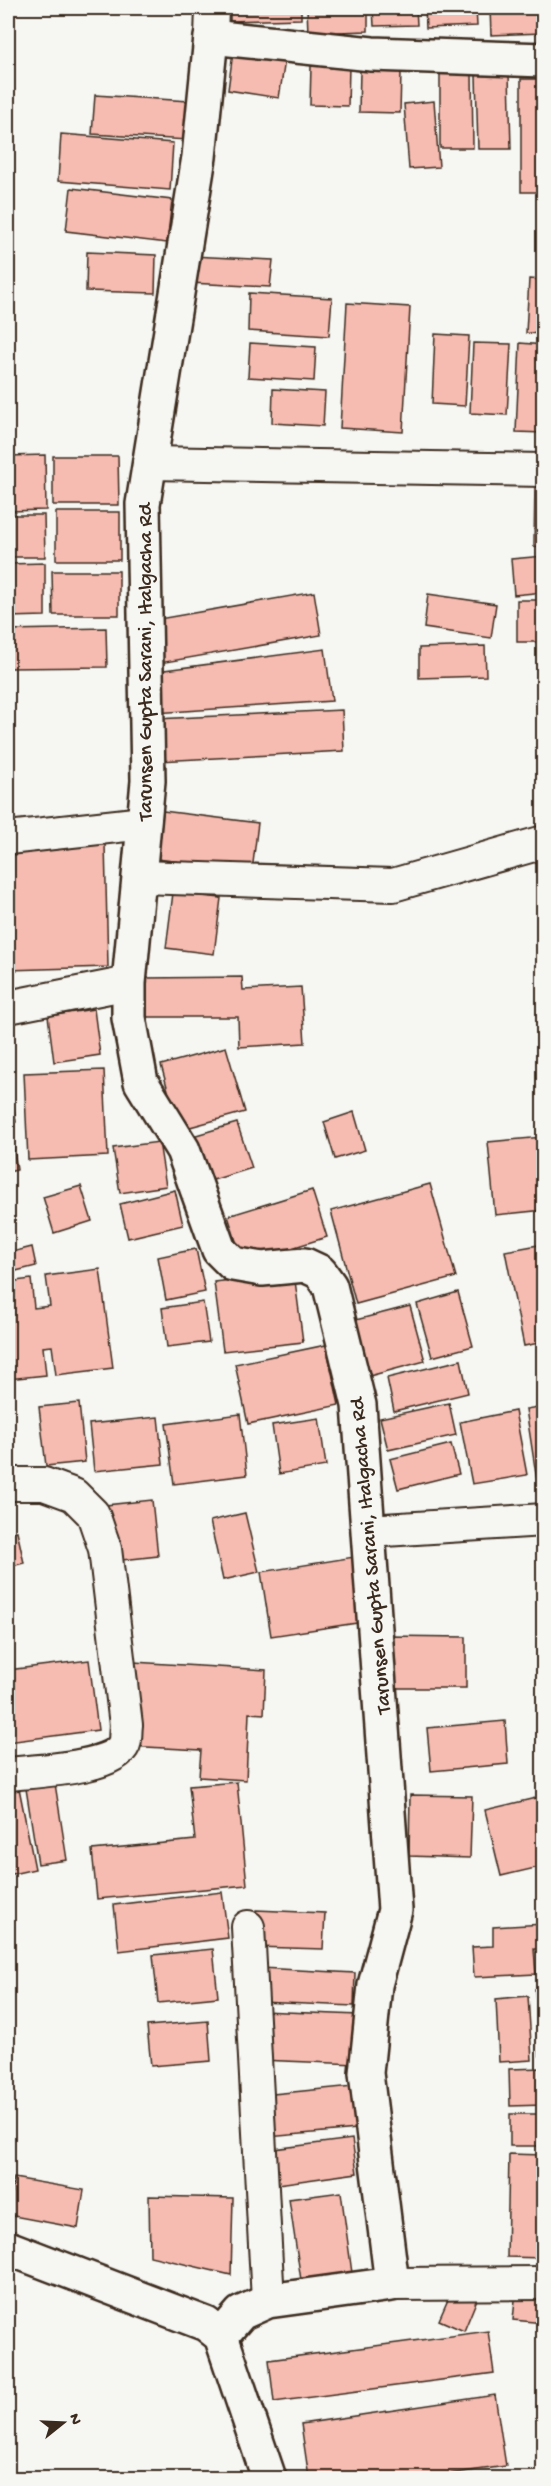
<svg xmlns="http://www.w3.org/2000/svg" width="551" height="2486" viewBox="0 0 551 2486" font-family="'Gochi Hand',sans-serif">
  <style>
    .building { fill: #f6bbb1; stroke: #3b2a1e; stroke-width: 1.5 }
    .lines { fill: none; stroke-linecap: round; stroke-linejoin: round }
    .street-casing { stroke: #3b2a1e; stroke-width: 36 }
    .secondary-casing { stroke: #3b2a1e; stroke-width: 38 }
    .street { stroke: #f6f6f2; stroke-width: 32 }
    .secondary { stroke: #f6f6f2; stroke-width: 33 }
    .labels { text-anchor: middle; stroke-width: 5; stroke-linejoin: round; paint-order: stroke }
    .street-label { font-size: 21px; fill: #3b2a1e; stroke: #f6f6f2 }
  </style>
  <rect width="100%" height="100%" fill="#f6f6f2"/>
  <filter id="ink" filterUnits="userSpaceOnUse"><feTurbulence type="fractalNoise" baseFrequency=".0167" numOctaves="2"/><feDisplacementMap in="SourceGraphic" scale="12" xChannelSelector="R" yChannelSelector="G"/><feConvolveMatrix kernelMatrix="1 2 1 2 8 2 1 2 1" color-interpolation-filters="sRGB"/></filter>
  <g filter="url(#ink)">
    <path class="building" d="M230,8H301V19L230,21Z
      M307,8H368V31L308,33Z
      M373,8H416L417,25L374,26Z
      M425,8H476L477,26L426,28Z
      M490,8H542L543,33L491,35Z
      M233,52L285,60L279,98L228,90Z
      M311,66H349L348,106L310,105Z
      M360,71L401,72L400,113L359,112Z
      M440,74H472L473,148H440Z
      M509,74L511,149H478L476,75Z
      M521,79H544V192H521Z
      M95,95L189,101L187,140L92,134Z
      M434,101L439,167L409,169L404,104Z
      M61,134L173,143L170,190L58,181Z
      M71,188L172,200L167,243L66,231Z
      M87,252L156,255L155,293L86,291Z
      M191,256L273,260L270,287L190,283Z
      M529,279L544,280V334L526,333Z
      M249,293L332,298L329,336L248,331Z
      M347,303L410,307L403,432L340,428Z
      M435,334L469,336L465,406L432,404Z
      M250,343L316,347L314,381L248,377Z
      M473,343L511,344L507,415L470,413Z
      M520,343L544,345V433L516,432Z
      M273,389L325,392L323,426L272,423Z
      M45,455L46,510L8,511V456Z
      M53,456H118L119,505H53Z
      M535,481H544V548L534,547Z
      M56,512H120V560H56Z
      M8,515H44L45,557H8Z
      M544,556V592L514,595L511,559Z
      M45,563V616L8,617V564Z
      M52,571H119V615H53Z
      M314,592L321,635L160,663L153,620Z
      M428,594L496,604L491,638L424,628Z
      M517,600H544V642H517Z
      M106,628L107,667L8,668V630Z
      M485,646L486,676L419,678V648Z
      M325,649L332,701L155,713L157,671Z
      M342,710L344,751L159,761L156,719Z
      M163,811L258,823L252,871L157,859Z
      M105,844L108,967L8,970V846Z
      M173,893L221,898L214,954L166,948Z
      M242,977L243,990L301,987L305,1043L239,1047L238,1017H146L145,978Z
      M94,1009L100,1055L54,1062L48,1016Z
      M226,1047L245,1112L179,1130L161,1065Z
      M104,1070L108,1156L28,1160L24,1073Z
      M8,1085H10L16,1122L8,1124Z
      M354,1112L365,1150L335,1159L324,1122Z
      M237,1123L252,1168L200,1184L186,1138Z
      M8,1129H11L17,1170L8,1172Z
      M543,1137L544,1210L495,1215L488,1142Z
      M159,1142L166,1186L120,1193L113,1148Z
      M430,1184L456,1277L356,1304L331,1211Z
      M81,1186L92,1221L54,1233L43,1197Z
      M175,1190L183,1225L128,1238L120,1204Z
      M312,1190L327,1237L243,1263L228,1216Z
      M544,1244V1342L524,1346L505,1251Z
      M32,1247L36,1266L8,1273V1253Z
      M196,1249L205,1292L166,1300L158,1257Z
      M100,1269L113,1368L56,1375L52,1346L43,1347L46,1375L8,1379V1282L31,1279L34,1308L50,1306L46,1276Z
      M294,1273L303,1342L223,1351L214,1282Z
      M458,1292L473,1346L432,1357L417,1304Z
      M203,1302L209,1342L167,1347L162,1308Z
      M410,1306L425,1361L362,1378L348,1322Z
      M326,1345L339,1405L248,1424L235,1364Z
      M461,1360L468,1393L394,1411L387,1378Z
      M79,1403L85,1462L46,1466L39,1407Z
      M449,1403L456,1435L388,1450L380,1418Z
      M544,1406V1480L537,1481L526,1409Z
      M515,1411L527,1475L472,1484L460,1422Z
      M240,1414L247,1475L174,1484L166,1424Z
      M158,1417L163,1464L94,1471L89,1424Z
      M319,1418L326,1466L279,1474L272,1425Z
      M451,1444L459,1474L398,1489L390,1459Z
      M152,1500L158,1556L113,1561L106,1505Z
      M245,1513L259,1572L223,1580L210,1521Z
      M17,1531L24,1563L8,1567V1533Z
      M360,1556L370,1621L271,1636L261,1572Z
      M385,1636L466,1637V1688H385Z
      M89,1660L98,1730L8,1742V1670Z
      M133,1662L266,1670L264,1714L249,1713L246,1780L199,1777L201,1750L128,1746Z
      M544,1662V1692H541L537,1663Z
      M505,1721L508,1764L431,1771L427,1728Z
      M53,1771L67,1860L38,1864L24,1776Z
      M17,1778L35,1869L8,1875V1780Z
      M237,1782L247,1885L97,1899L92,1850L195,1840L189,1786Z
      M410,1795L472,1796L470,1858L409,1856Z
      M544,1796V1866L501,1876L485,1810Z
      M222,1892L228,1938L119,1951L114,1905Z
      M256,1910L325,1913L323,1949L255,1947Z
      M544,1924V1949H534L536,1974L474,1977L472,1947L493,1946V1927Z
      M213,1949L218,1997L158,2003L153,1955Z
      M260,1968L355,1973L354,2006L259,2002Z
      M544,1988V2056H540L535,1989Z
      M528,1996L532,2060L499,2062L496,1999Z
      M261,2011L359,2015L357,2064L260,2060Z
      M208,2021L211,2061L151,2066L147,2026Z
      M544,2068V2105L510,2106L509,2069Z
      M353,2086L357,2129L268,2137L263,2095Z
      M510,2114H544V2146H510Z
      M352,2139L357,2173L271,2185L266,2150Z
      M509,2154L544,2155V2258L507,2257Z
      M14,2178L84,2190L78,2228L8,2215Z
      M341,2192L352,2273L301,2280L289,2199Z
      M149,2196L233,2198L231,2275L150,2256Z
      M454,2286L478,2297L464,2331L439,2320Z
      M516,2290L544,2293V2323L513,2320Z
      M488,2331L494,2373L274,2402L269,2360Z
      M495,2395L506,2466L419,2478H309L301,2424Z"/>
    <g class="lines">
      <defs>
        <path id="street" d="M211,37L212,8
          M149,463L544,470
          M8,838L144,823
          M140,877L393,885L544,842
          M8,1007L129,983
          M8,1484H44L74,1495L93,1514L105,1549L126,1725C125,1731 126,1739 124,1744C114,1769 32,1771 8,1774
          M368,1531L544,1520
          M248,1927L268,2301
          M392,2284L544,2283"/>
        <path id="secondary" d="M8,2248L206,2324L221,2336
          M269,2478L221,2336L241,2313L268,2301L392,2284L366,2073L375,1985L395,1910L359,1405L330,1286L320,1272L305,1265L262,1269L233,1264L219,1250L183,1150L141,1082L129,1018V983L148,781L143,504L199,157L211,37L372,54L544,60"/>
      </defs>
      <use href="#street" class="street-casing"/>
      <use href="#secondary" class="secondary-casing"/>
      <use href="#street" class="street"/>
      <use href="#secondary" class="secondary"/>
    </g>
  </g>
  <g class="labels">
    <g class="street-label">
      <text transform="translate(144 662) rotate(-90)" y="7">Tarunsen Gupta Sarani, Italgacha Rd</text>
      <text transform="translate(369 1556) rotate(-95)" y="7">Tarunsen Gupta Sarani, Italgacha Rd</text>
    </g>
  </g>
  <rect width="551" height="2486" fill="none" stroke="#f6f6f2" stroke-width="30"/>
  <rect x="15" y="15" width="521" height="2456" fill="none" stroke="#3b2a1e" stroke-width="2" filter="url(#ink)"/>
  <g transform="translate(63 2423) rotate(72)" stroke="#f6f6f2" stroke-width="4.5" paint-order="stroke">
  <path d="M0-4.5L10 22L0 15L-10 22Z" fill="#3b2a1e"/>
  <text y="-9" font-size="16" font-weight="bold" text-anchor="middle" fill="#3b2a1e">N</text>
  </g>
</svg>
